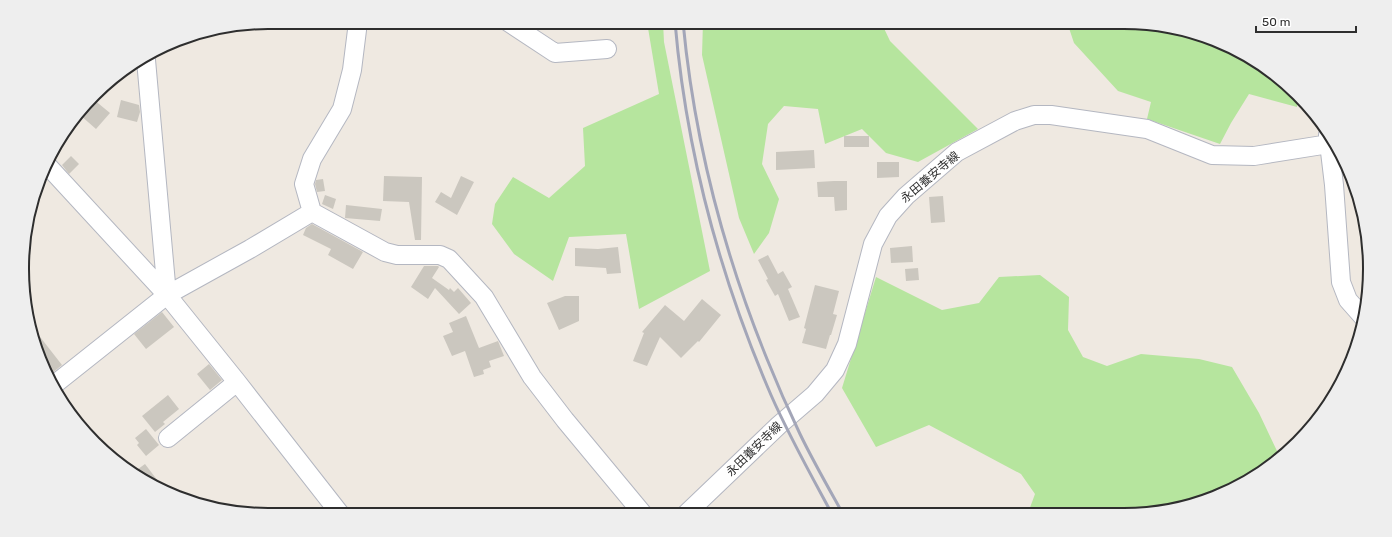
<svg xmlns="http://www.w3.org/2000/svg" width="1392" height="537" viewBox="0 0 1392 537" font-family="Rubik,'Noto Sans JP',sans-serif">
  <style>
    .green { fill: #b6e59e }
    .building { fill: #cbc7bf }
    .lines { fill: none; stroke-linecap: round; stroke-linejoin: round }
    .minor-casing { stroke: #b4b7c1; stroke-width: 20 }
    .minor { stroke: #fff; stroke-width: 18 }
    .rail { stroke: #a3a6b8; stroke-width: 3 }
    .labels { text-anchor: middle; stroke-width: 3; stroke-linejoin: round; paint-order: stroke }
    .street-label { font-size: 12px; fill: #2e2e2e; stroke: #fff }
    .rim { fill: none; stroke: #2e2e2e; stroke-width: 2 }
  </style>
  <rect width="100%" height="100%" fill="#efe9e1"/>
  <path class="green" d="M647,22H663L664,42L710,271L639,309L626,234L569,237L553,281L514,254L492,224L495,204L513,177L549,198L585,166L583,128L659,94Z
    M703,22H881L890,41L978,129L918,162L886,153L862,129L825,144L818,109L784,106L768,124L762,164L779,199L769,233L754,254L739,218L702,55Z
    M1067,22H1124L1188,30L1274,73L1297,100V107L1249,94L1231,123L1220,144L1147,119L1151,102L1118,91L1074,43Z
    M1040,275L1069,297L1068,330L1083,357L1107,366L1141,354L1199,359L1232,367L1259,413L1277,451L1287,453L1232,490L1156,513H1028L1035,494L1021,474L929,425L876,447L842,388L876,277L942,310L979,303L999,277Z"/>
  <path class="building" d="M93,99L110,113L96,129L80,115Z
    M121,100L139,105L140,112L137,122L117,117Z
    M844,136H869V147H844Z
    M814,150L815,168L776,170V152Z
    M71,156L79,164L69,174L62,165Z
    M877,162H899V177L877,178Z
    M384,176L422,177L421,240H415L409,202L383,201Z
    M461,176L474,182L457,215L435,202L441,192L451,198Z
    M323,179L325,191L317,192L315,184L316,180Z
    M834,181H847V210L835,211L834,197H818L817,182Z
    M325,195L336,199L333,209L322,204Z
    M943,196L945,222L931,223L929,197Z
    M346,205L382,209L380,221L345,218Z
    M312,224L363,252L353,269L328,255L331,249L303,235L306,228Z
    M912,246L913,262L891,263L890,248Z
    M618,247L621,273L607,274L606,268L575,266V248L598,249Z
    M768,255L778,274L783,271L792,287L788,289L800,317L789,321L778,294L775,296L766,280L768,279L758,260Z
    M424,266H438L439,267L432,278L449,290L450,288L454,292L458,288L471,303L459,314L435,288L428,299L411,287Z
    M918,268L919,280L906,281L905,269Z
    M815,285L839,291L833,314L837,315L831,335H830L826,349L802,343L806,329L804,328Z
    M565,296H579V321L559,330L547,303Z
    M702,299L721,315L699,342L698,341L681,358L660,337L647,366L633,361L644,333L642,332L665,305L684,321Z
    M162,312L174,327L146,349L134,334Z
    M466,316L479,348L498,341L504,356L489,361L491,367L483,370L484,374L474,377L465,351L452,356L443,336L453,332L449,323Z
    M37,333L62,365L51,374L34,334Z
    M209,364L222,380L210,390L197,374Z
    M168,395L179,409L163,422L165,424L155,432L142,416Z
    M146,429L159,445L146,456L137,445L139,443L135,438Z
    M145,464L161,485L134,472Z"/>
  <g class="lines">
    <defs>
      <path id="minor" d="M358,22L352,70L342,109L312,159L304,184L312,212L385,252L397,255H440L449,259L484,297L532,377L565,420L643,514
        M508,22L555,53L607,49
        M146,60L167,295
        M1328,135L1334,185L1341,282L1348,300L1363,317
        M48,166L167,295L237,382L341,515
        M55,384L167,295L250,249L312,212
        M168,438L237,382
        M686,514L779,425L815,394L835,370L847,344L873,244L888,216L906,196L957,152L1015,121L1034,115H1051L1147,129L1212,155L1254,156L1335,143"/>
    </defs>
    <use href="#minor" class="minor-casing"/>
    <use href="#minor" class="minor"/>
    <path class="rail" d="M675,22C686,150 720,277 771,395C789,436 811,475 832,514
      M683,22C694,138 723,251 767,359C777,384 788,409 800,434C813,461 828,487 843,514"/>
  </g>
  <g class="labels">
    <g class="street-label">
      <text transform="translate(930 177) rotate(-40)" y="4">永田養安寺線</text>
      <text transform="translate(754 449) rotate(-44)" y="4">永田養安寺線</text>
    </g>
  </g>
  <path d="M0 0H1392V537H0ZM268 29H1124A239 239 0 0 1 1363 268V269A239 239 0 0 1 1124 508H268A239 239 0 0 1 29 269V268A239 239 0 0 1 268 29Z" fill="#eee" fill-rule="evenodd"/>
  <path class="rim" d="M268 29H1124A239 239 0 0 1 1363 268V269A239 239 0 0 1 1124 508H268A239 239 0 0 1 29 269V268A239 239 0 0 1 268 29Z"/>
  <path d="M1256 26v6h100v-6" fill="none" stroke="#2e2e2e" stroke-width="2"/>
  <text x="1262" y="26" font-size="12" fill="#2e2e2e" stroke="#ffffff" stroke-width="3" paint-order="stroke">50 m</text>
</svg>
